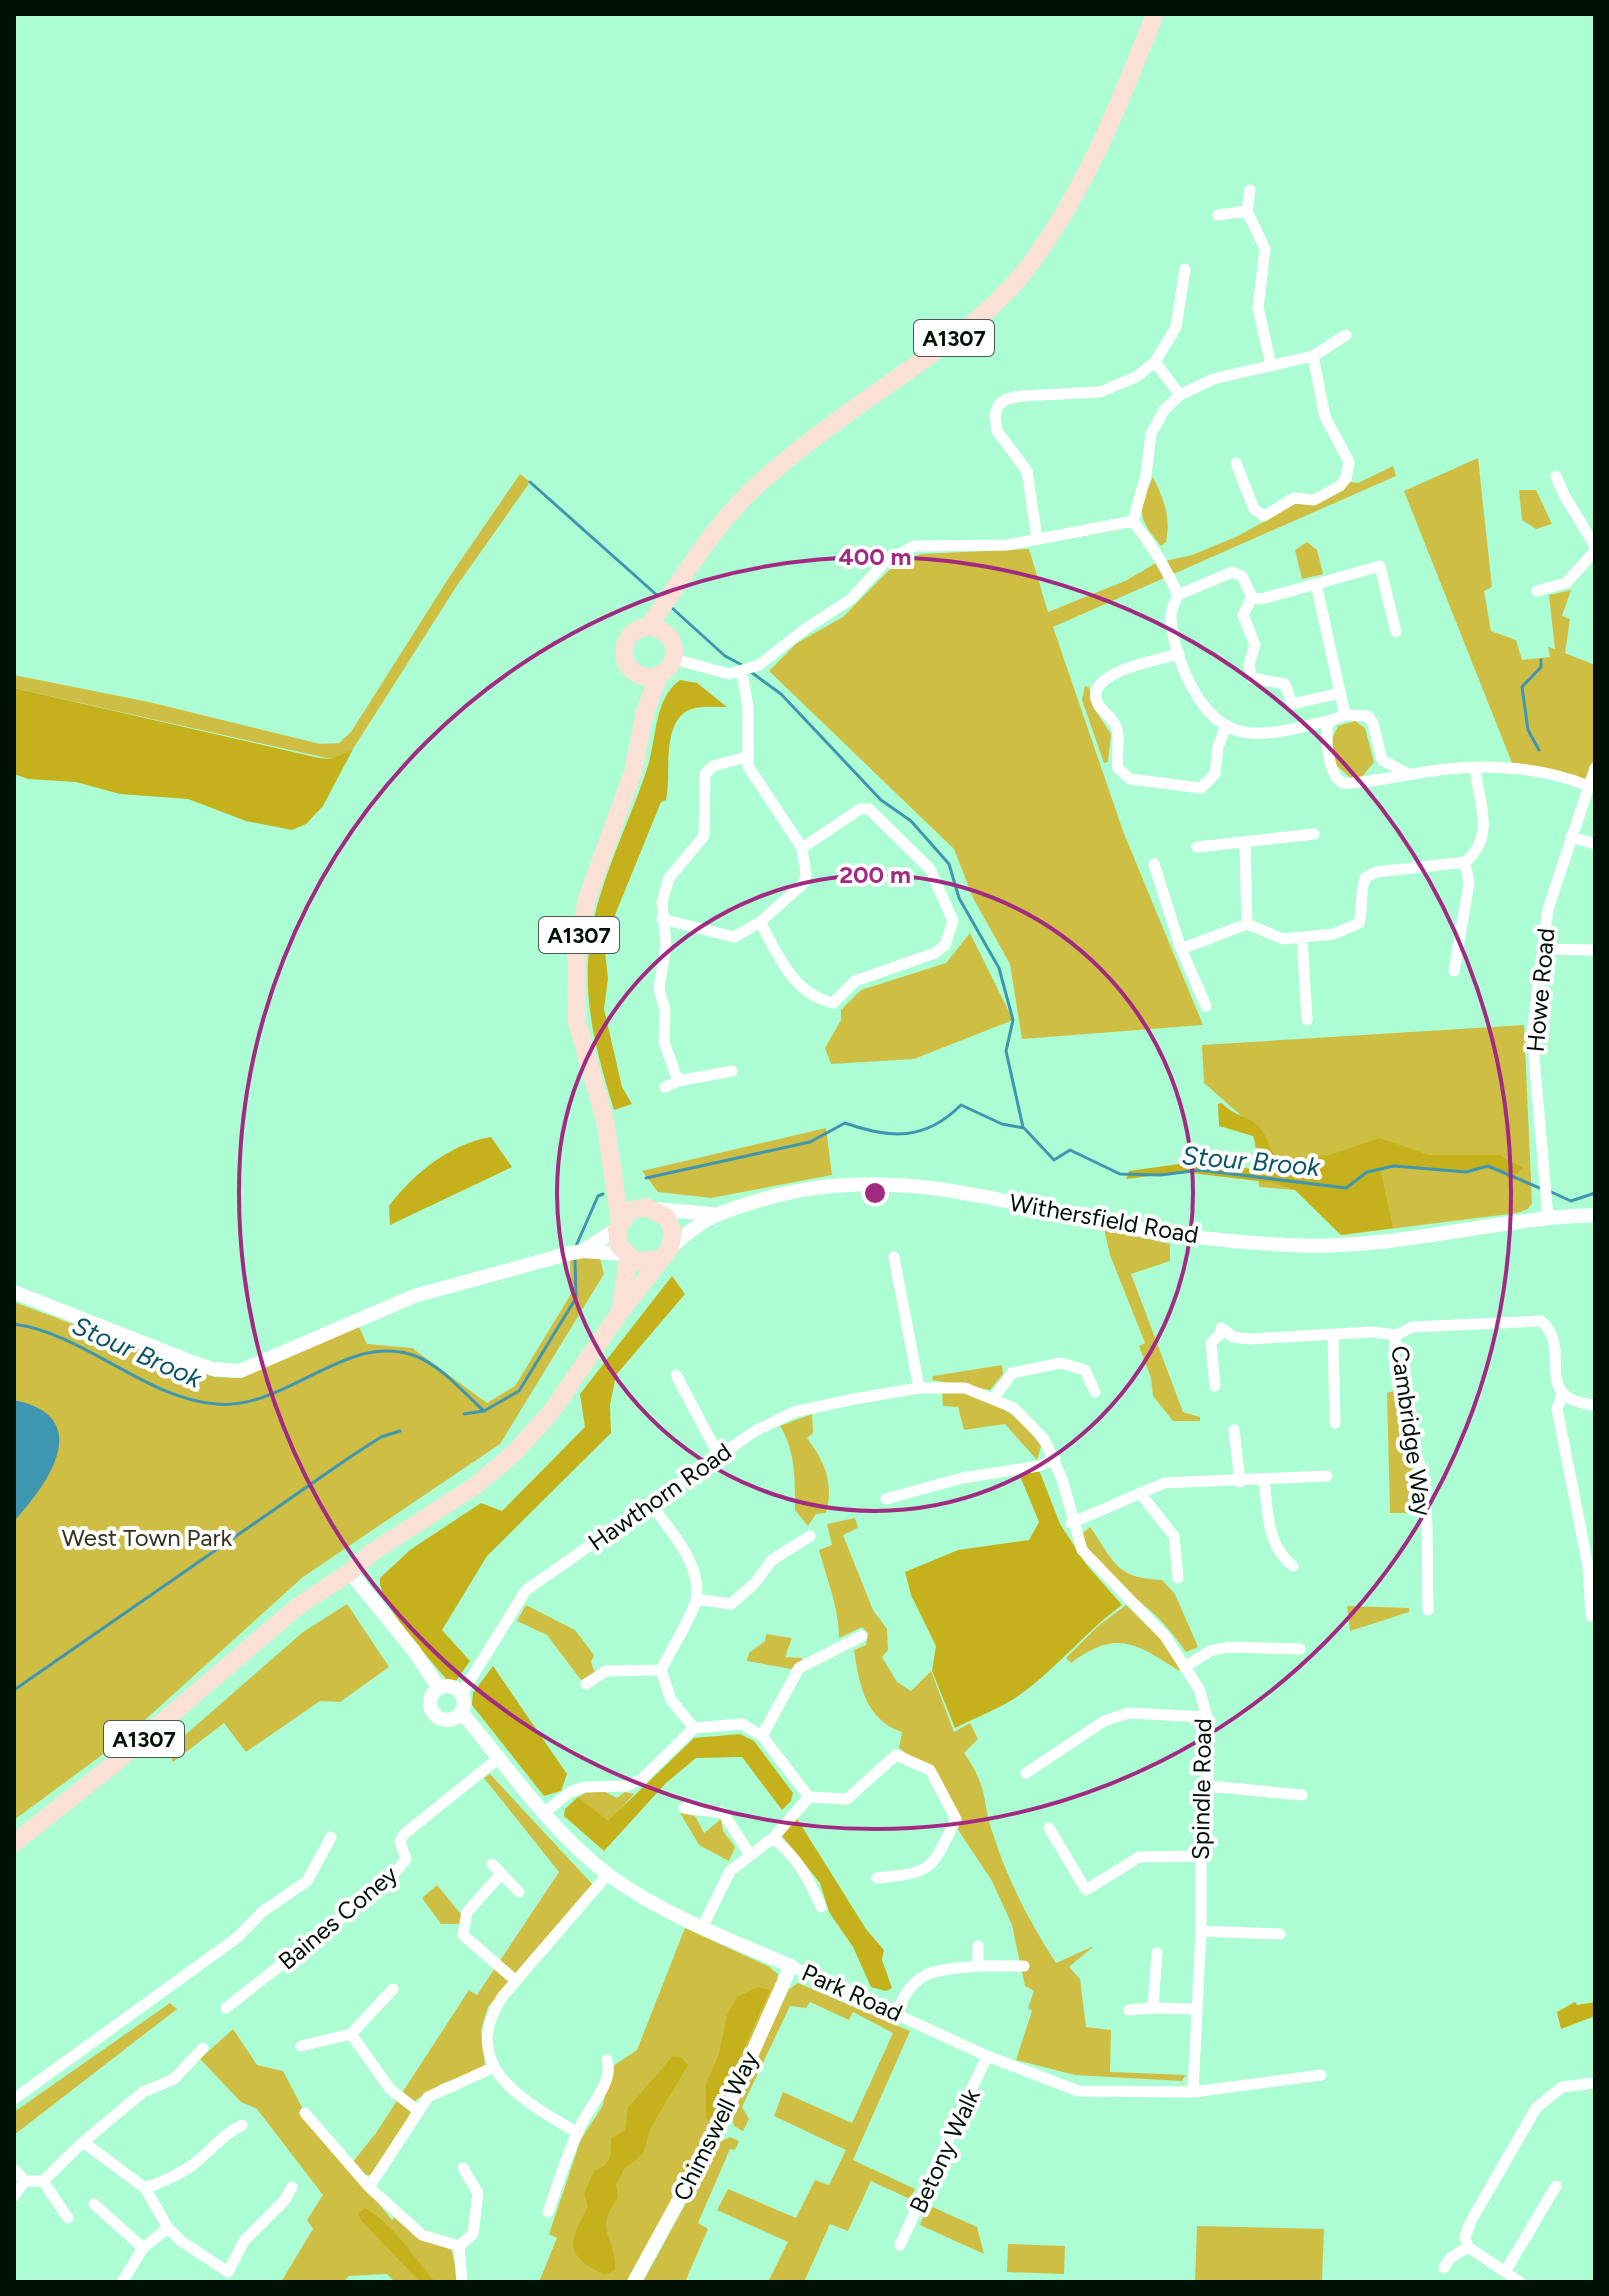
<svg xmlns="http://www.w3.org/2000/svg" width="1609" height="2296" viewBox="0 0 1609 2296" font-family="Figtree,sans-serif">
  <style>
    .green { fill: #cfbe44 }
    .forest { fill: #c4b11b }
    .water { fill: #3f96b0 }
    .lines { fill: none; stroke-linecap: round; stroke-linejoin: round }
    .stream { stroke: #3f96b0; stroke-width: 3 }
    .minor { stroke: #fff; stroke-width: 11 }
    .tertiary { stroke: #fff; stroke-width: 14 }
    .primary { stroke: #fbe0d6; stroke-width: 18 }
    .ring { fill: none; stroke: #a22a82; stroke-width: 4 }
    .labels { text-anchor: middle; stroke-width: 8; stroke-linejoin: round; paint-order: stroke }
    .shield { fill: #fff; stroke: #4c5851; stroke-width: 2 }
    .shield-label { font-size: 22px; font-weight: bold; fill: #001006 }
    .street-label { font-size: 24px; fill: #001006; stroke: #fff }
    .park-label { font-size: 24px; fill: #35311b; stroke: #fff }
    .water-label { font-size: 26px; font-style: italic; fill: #0a5467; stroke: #fff }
    .centre { fill: #a22a82; stroke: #fff; stroke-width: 4 }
    .ring-label { font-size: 24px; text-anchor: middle; font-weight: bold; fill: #a22a82; stroke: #fff; stroke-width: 8; stroke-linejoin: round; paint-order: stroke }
  </style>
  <rect width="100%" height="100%" fill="#acfdd3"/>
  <path class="green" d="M1478,458L1492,587L1484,591L1491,631L1516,640L1522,660L1550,657L1548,647L1555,649L1549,595L1571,590L1562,616L1570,619L1565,653L1595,665V768L1586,785L1514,768L1404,491Z
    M1393,466L1396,476L1053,627L1123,831L1203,1025L1022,1039L1010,964L973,898L954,849L769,671L797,643L843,617L895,564L921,554L1029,549L1048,612L1125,581L1156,563L1192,555L1238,536L1295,504L1331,496L1350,482L1358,483Z
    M520,474L530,482L456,587L353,749L331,759L14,688V675L149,702L320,744L339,743L351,732L450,576Z
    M1153,477C1164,499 1171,518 1166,542L1161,546C1136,516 1138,510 1153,477Z
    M1519,490H1536L1552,524L1536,529L1522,520Z
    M1307,542L1317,550L1323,574L1302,579L1295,550Z
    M1085,686L1089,687L1093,707L1111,734L1108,762L1104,763L1082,700Z
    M1355,721L1365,728L1374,762L1362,777L1351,778L1336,765L1331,741L1338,726Z
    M970,933L1013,1020L914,1059L831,1064L825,1048L841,1020V1010L861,990L946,963Z
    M1524,1025L1532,1203L1528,1209L1517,1213L1341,1235L1295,1190L1259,1187L1253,1126L1204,1083L1202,1045Z
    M826,1128L832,1175L711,1198L658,1192L642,1171Z
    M1104,1229L1170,1244V1261L1131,1274L1183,1412L1200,1417V1421H1173L1153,1396L1151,1378L1139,1346L1145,1343L1110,1255Z
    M570,1258H600L604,1274L500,1444L303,1577L125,1738L14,1820V1302L214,1377L235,1378L253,1373L358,1325L367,1344L412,1348L487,1403L515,1386L571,1294Z
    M1002,1365L1003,1374L990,1390L932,1380L933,1376Z
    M1394,1391L1410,1451L1416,1513H1390L1387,1393Z
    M965,1392C999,1402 1020,1417 1041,1446L1037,1460L1005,1424L964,1430L958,1407L943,1406L942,1393Z
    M812,1414L813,1433L807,1438C825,1462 834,1483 826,1513L816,1514L808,1526L795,1510C795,1481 796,1452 780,1426Z
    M855,1518L858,1528L843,1535L873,1610L887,1629L888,1650L882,1657L897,1682L911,1691L931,1671L954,1732L970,1723L978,1739L964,1753C989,1789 981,1797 993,1834C1008,1881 1029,1921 1056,1963L1094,1946L1069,1967L1080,1979L1086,2027L1111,2030L1110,2072L1186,2075L1182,2081L1075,2075L1016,2060L1032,2011L1028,2008L1034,1991L1025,1986L1012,1925L992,1881L957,1828L925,1767L899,1748L902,1732C865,1720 859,1683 854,1650L866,1645L868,1633L862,1627L839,1638C839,1607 827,1580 819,1550L832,1545L827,1524Z
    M1090,1527C1115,1562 1115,1578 1162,1580L1175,1594L1198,1647L1186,1652C1176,1638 1166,1625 1153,1613C1131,1592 1086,1566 1083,1533Z
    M347,1604L389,1667L340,1702L320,1701L246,1752L224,1723L173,1762L168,1750L303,1632Z
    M526,1605L575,1630L594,1655L591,1662L595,1673L581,1680L547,1635L517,1621Z
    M1126,1605L1164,1642L1181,1666L1179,1671C1136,1643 1116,1629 1071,1663L1066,1658L1098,1626Z
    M1347,1606L1409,1608V1612L1350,1631Z
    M766,1634L792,1638L785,1657L802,1658V1662L791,1669L747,1661L749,1653L765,1641Z
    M490,1774L593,1885L488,2007L481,2030L485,2065L480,2070L441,2084L416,2100L404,2127L371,2175H365L352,2163L376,2133L469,1990L477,1995L559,1872L484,1778Z
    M601,1790L617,1798L625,1792L634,1794L605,1826L576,1799L588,1791Z
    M680,1813L695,1816L704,1833L721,1819L723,1831L735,1847L729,1861L699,1845Z
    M437,1885L464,1918L462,1924H441L422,1898Z
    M685,1928L768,1966L778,1974L777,1984L732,2091L628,2282H539L557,2238L549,2234L581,2139L602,2107L613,2066L637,2050Z
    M798,1983L910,2031L853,2160L915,2189L910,2199L871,2181L848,2231L830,2224L804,2282H768L788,2242L717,2210L728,2189L796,2218L815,2180L829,2185L846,2150L774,2116L783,2092L852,2123L893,2033L853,2012L849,2020L810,2002L806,2008L790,2006L742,2107L749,2119L743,2131L734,2126L731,2113L789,1989Z
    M170,2003L177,2009L14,2135V2112Z
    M233,2029L257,2065L283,2071L305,2113L392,2220L395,2217L424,2240L451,2248L459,2282H395L387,2274L349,2276L343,2282H281L313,2229L307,2220L323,2195L257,2109L241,2102L200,2059Z
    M730,2137L739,2141L735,2150L730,2149L698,2223L708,2229L685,2282H643L719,2142Z
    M928,2205L977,2227L984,2254L920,2225Z
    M1197,2226L1324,2229L1322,2282H1195Z
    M1008,2244L1065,2246L1064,2274L1007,2272Z"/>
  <path class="forest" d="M680,680L697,683L727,707C717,707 705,706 695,708C659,716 672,775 666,800L661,802L604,942L608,979L604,1009L622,1087L632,1104L614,1110C598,1057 583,1006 589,949C595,888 628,827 647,769C657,740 653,700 680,680Z
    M14,688L319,758L331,759L353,749L323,806L306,824L292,830L246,821L188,799L120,794L76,782L28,779L14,774Z
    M1222,1103C1233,1116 1250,1116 1260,1128C1269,1138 1269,1154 1282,1161L1333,1154L1379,1138L1429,1155H1499L1523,1168L1514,1176L1516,1181C1474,1156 1473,1176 1436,1170C1415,1167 1401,1165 1380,1168L1393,1228L1341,1235L1295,1190L1275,1183L1183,1172L1126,1179L1129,1171L1179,1164L1259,1169L1261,1158L1253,1136L1219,1126L1218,1104Z
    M491,1137L512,1167L390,1225L389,1206C414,1173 450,1144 491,1137Z
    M672,1276L685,1294L616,1375L610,1405L611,1433L487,1556L442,1630L470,1661L454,1684L450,1683C433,1663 376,1602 380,1578L410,1550L481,1503L502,1511L585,1427L580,1394Z
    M1039,1470L1060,1524L1086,1564L1122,1605C1083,1633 1053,1674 1012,1700C994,1711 974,1718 955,1728L932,1671L936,1646L911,1595L905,1572L958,1550L1029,1540L1039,1522L1020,1476Z
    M493,1666L567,1774L561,1791L544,1796L472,1705L473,1693Z
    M740,1734L754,1741L793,1793L791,1801L782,1810L742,1757L696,1758L666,1783L604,1851L564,1816L565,1809L578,1797L608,1821L694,1738Z
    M796,1817L866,1929L884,1950L882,1960L892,1988L886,1991L871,1987L853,1947L829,1912L820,1883L782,1836Z
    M758,1987L770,1990L711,2121L706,2118V2084L719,2054L727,2015L737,1997Z
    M1575,2002L1577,2005L1595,2002V2016L1561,2029L1557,2012Z
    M673,2056L681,2057L688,2065L651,2127L643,2154L624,2169L616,2184L618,2198C592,2231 617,2238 615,2270L605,2275C565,2256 567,2244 588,2207L584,2194L594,2171C611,2164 612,2155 611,2139L625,2130L628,2108Z
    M365,2208C395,2226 413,2256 435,2282H420L360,2219L359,2213Z"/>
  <path class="water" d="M14,1400C96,1417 48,1484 14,1521Z"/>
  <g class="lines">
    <path class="stream" d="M530,482L659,597
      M671,607L725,656L742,665
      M751,672L781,694L881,800L911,821L949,864L959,898L999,968L1013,1020L1006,1051L1023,1127
      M1539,750L1528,730L1522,687L1541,667V660
      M646,1178L810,1142L845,1123C890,1139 925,1141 961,1105L1002,1124L1024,1128L1054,1160L1070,1150L1120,1174L1161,1175L1200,1170L1346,1188L1367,1172L1394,1166L1466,1172L1488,1166L1542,1189
      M1549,1191L1571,1201L1595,1193
      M576,1246L598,1196L603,1194
      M14,1324C86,1334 142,1397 216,1404C287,1411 349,1328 418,1357C442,1367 465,1394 484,1411L519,1391L576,1298L575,1258
      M464,1414L484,1411
      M14,1690L350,1457L381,1437L400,1431"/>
    <path class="minor" d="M1247,211L1250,190
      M1218,215L1247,211L1265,249L1258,308L1271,365
      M1155,362L1176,327L1185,269
      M1236,463L1254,509L1264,516L1294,498L1314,500L1340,486L1346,478L1349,462L1325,417L1313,356
      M1556,476L1564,495L1595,546
      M1133,521C1152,545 1166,567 1178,595C1175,602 1170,611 1171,618C1173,657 1200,725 1244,732C1272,737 1302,726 1329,721
      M1037,538L1027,471L997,431L995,416L998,406L1006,399L1021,396L1100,392L1136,377L1155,362L1180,395
      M1316,584L1380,566L1396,632
      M1537,591L1566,583L1595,551
      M1178,595L1232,572L1242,576L1252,597L1261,599L1316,584L1345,715
      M1252,597L1243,615L1255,645L1249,665L1252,678L1285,684L1292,704L1340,693
      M1179,654C1158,660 1090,671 1096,699C1099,712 1114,716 1117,730C1120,742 1116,755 1118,768L1130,779L1201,788L1215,774L1218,747L1226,725
      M674,659L729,674L759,665L805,629L851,599L885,562L914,546L1007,545L1133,521L1146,475L1151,434L1164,410L1180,395L1213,379L1313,356L1346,335
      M1408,774L1382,760L1373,723L1368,716L1345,715L1329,721C1324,734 1328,776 1343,783C1352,786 1430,770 1447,769C1493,764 1543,768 1586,785
      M1571,837L1595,844
      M1245,842L1247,924
      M1197,847L1314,834
      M1154,864L1181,949L1206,1006
      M662,919L734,937L760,922L803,884L806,875L802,848L748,766V708L742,673
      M760,922C779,956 792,993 833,1003L855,981L935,953L945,945L953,921L930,869L869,809H860L802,848
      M1302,938L1307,1020
      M1181,949L1247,924L1283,939L1334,934L1359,923C1363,908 1360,893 1365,878L1376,872L1465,862C1497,836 1478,802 1475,767
      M1542,949L1595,950
      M1454,971L1469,883L1465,862
      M678,1081L732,1071
      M665,1087L678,1081L664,1042L665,1010L659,989L666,945L662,902L669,878L704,836L705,774L713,766L746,757
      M1548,1218L1532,1033L1548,909L1595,768
      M894,1257L919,1388
      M1221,1328L1233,1337L1249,1339L1372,1332L1397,1335
      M1333,1335L1335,1423
      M676,1375L719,1456
      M1215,1386L1211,1343L1224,1330
      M1562,1395L1557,1409L1588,1566L1591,1616
      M994,1398L1012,1373L1061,1363L1085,1370L1095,1392
      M1234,1430L1240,1482
      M1264,1479C1268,1511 1266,1545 1293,1566
      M1140,1493L1174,1536L1178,1578
      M886,1499L962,1478L1039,1466L1055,1459
      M1071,1523L1164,1483L1327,1476
      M696,1599L731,1604L754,1584L772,1560L810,1536
      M1428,1610C1427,1567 1429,1522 1423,1480C1417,1444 1385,1369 1397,1335L1412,1327L1541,1321C1575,1350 1528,1399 1595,1405
      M1186,1666L1210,1651L1228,1647L1300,1649
      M586,1684L606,1671L661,1670
      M462,1693L526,1590L755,1431L794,1412L854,1399L919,1388H965L1014,1408L1044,1439L1062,1479L1082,1550L1165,1636L1199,1689L1207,1717L1208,1786L1201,1856V1931L1193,2092
      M694,1728L742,1724L762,1736L809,1797L773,1838L730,1871L702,1928
      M762,1736L799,1668L862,1636
      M1026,1773L1104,1721L1129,1713L1207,1717
      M1208,1786L1302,1795
      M809,1797L847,1799L896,1755L930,1770L956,1819C931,1869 935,1873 877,1878
      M684,1808L723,1813L749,1853
      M545,1812L570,1792L585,1787L626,1786L642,1779L694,1728L671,1700L661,1670C671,1650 684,1630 693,1609C709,1571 671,1532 651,1504
      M1049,1828L1086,1890L1139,1857L1201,1856
      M773,1838C798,1858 809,1879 821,1907
      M492,1864L519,1892
      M501,1874L467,1912L463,1935L516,1981
      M1201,1931L1280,1934
      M1157,1953L1153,2008L1195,2009
      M791,1966L987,2056L1078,2091L1193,2092L1321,2075
      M978,1966H1024
      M226,2008L389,1880L406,1859L400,1842L403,1835L500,1757
      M1129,2010L1153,2008
      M896,2013C915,1968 933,1971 978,1966V1946
      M351,2034L393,1989
      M301,2046L351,2034L390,2089L417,2110
      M203,2048L174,2079L143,2092L83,2142L145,2188L168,2228L181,2241L228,2272L244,2241L284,2201L292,2187
      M14,2099L238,1937L262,1912L307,1881L331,1837
      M305,2113L369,2187
      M578,2133C524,2101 457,2067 502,1997L608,1874
      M14,2169L25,2181H43L83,2142
      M43,2181L68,2218
      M145,2188C165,2181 187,2172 202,2157C217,2144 224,2134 242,2125
      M14,2196L25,2181
      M94,2204L143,2248
      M548,2212C559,2182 568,2150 582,2123C591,2104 614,2082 607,2060
      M900,2245L987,2056
      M459,2246L422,2235L369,2187L428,2097L492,2068
      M1468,2247L1465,2237L1471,2221L1536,2108L1562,2087L1595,2083
      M1468,2247L1520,2282
      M1444,2268L1450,2258L1468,2247
      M1505,2272L1556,2186
      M122,2282L143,2248L168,2228
      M462,2282L459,2246L473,2234L478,2193L463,2168"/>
    <path class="tertiary" d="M654,1209L712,1214
      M670,1248C705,1216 720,1212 764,1199C887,1163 995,1201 1115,1224C1172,1236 1231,1242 1289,1245C1392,1251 1493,1218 1595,1215
      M584,1250L617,1229
      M14,1292L187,1360L213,1369L240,1371L414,1296L567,1254L583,1251L624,1254
      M350,1572L414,1651L439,1688
      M430 1703a17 17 0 1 1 34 0a17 17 0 1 1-34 0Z
      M461,1712C508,1767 552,1833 610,1876C664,1915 730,1940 791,1966L721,2123L634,2282"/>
    <path class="primary" d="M649,626C683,578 711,528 755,487C799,447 850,411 899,377C941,347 987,317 1020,277C1082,200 1119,105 1155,14
      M624 652a25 25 0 1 1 50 0a25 25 0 1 1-50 0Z
      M620,1222L605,1120L577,1022L576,953L587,899L633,772L645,712L659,675
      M621,1307L628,1258
      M14,1843L110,1767L298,1606L350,1572L371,1553L475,1486L514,1453L551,1412L620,1312L670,1248L673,1232L667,1218L646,1207L631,1210L617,1229L619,1246L636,1262L659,1259"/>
  </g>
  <g class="ring">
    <circle cx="875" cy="1193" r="318"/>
    <circle cx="875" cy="1193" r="636"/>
  </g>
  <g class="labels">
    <g class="shield">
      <rect x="914" y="320" width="80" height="36" rx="6"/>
      <rect x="539" y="917" width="80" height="36" rx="6"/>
      <rect x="104" y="1721" width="80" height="36" rx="6"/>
    </g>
    <g class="shield-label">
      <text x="954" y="346">A1307</text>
      <text x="579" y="943">A1307</text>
      <text x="144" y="1747">A1307</text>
    </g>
    <g class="street-label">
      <text transform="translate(1541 990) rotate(-85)" y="8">Howe Road</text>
      <text transform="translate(1104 1219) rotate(10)" y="8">Withersfield Road</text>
      <text transform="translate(1411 1431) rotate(82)" y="8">Cambridge Way</text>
      <text transform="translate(660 1497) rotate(-35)" y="8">Hawthorn Road</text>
      <text transform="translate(1202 1789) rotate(-89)" y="8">Spindle Road</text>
      <text transform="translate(338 1918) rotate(-40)" y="8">Baines Coney</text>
      <text transform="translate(852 1993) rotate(24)" y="8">Park Road</text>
      <text transform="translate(716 2126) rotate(-64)" y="8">Chimswell Way</text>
      <text transform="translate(945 2151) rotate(-65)" y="8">Betony Walk</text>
    </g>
    <g class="park-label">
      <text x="147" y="1546">West Town Park</text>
    </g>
    <g class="water-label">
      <text transform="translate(1251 1161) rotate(5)" y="9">Stour Brook</text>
      <text transform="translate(137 1352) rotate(24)" y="9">Stour Brook</text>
    </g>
  </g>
  <circle cx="875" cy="1193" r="12" class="centre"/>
  <g class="ring-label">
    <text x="875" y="565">400 m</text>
    <text x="875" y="883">200 m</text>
  </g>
  <rect width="1609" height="2296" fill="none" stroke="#001006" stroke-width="32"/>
</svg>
